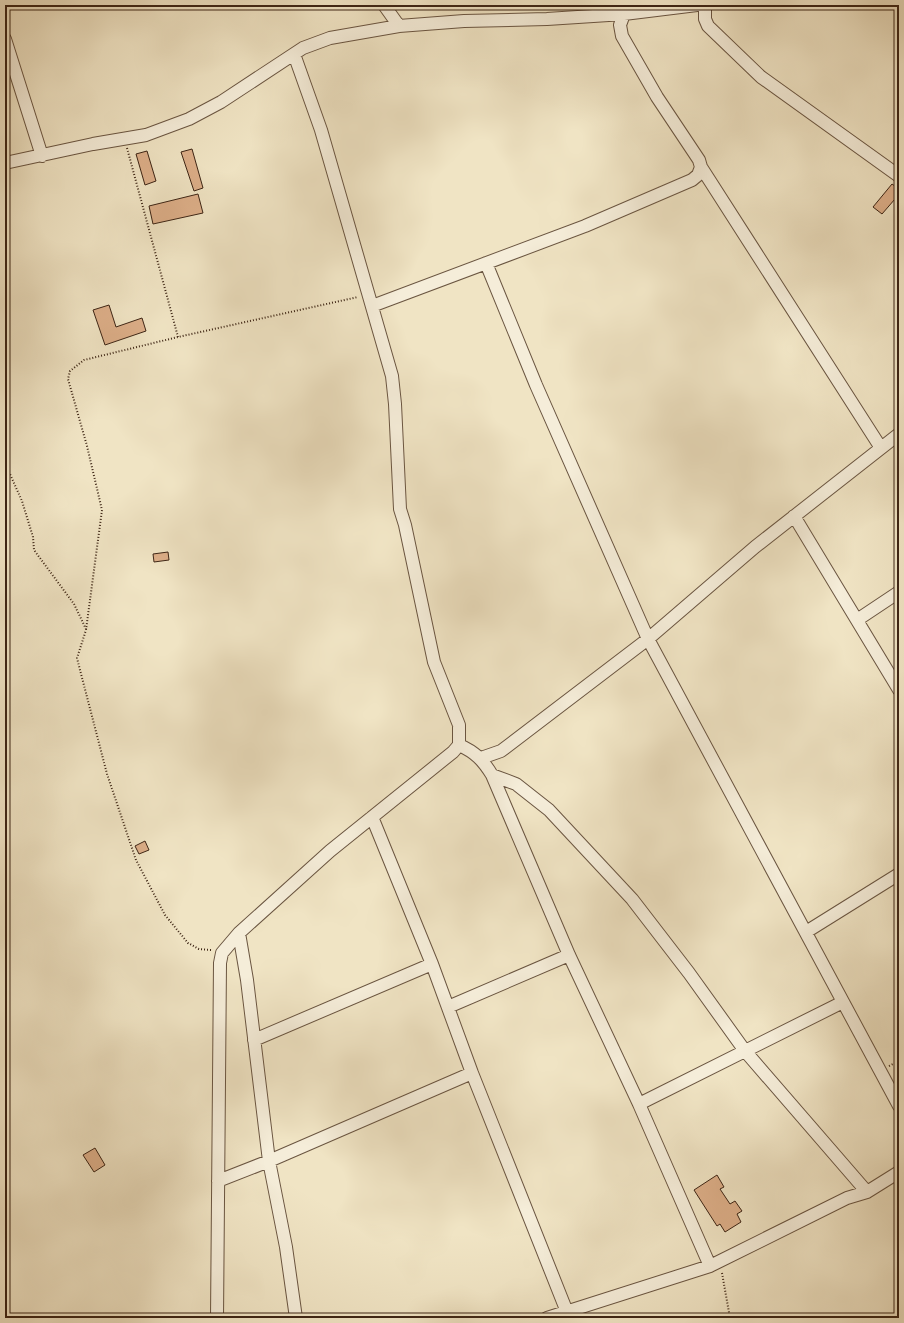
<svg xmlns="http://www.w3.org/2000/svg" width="904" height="1323" viewBox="0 0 904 1323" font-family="'IM FELL DW Pica',serif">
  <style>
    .building { fill: #ddaf89; stroke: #3d2515 }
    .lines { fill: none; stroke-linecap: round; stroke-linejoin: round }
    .street-casing { stroke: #6a5541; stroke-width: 14 }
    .path { stroke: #3d2515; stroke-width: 2; stroke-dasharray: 1 2; stroke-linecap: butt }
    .street { stroke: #f5edd9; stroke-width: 12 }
  </style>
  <rect width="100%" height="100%" fill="#f0e4c4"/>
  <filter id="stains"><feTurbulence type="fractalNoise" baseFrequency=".005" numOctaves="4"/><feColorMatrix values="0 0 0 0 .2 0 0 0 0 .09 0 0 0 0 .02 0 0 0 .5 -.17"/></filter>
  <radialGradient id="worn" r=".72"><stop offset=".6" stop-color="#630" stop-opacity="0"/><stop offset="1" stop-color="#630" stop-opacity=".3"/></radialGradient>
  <path class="building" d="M192,149L203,188L194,191L181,152Z
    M147,151L156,181L145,185L136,154Z
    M892,184L899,189V203L895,199L882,214L873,207Z
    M198,194L203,213L153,224L149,206Z
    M109,305L116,327L142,318L146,331L105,345L93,310Z
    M168,552L169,560L154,562L153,554Z
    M145,841L149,850L139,854L135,846Z
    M95,1148L105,1165L94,1172L83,1155Z
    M717,1175L724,1187L720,1189L730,1204L735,1201L742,1211L737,1214L741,1222L725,1232L720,1224L717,1226L694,1190Z"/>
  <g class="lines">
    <defs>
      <path id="street" d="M384,5L399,26
        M705,5V19L708,26L761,77L899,176
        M5,39L42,156
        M5,163L93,144L146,135L189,119L221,102L303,48L330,38L399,26L464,21L547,19L624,14L697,5
        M701,167L881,448
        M486,263L536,385L648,639L899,1106
        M372,306L585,226L692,180L698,175L701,167L699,160L657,97L622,36L620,25L624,14
        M794,516L899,690
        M857,620L899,592
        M459,745C475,752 483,760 492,775L569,955L639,1104L710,1266
        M481,758L501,751L509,745L648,639L755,547L899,434
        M492,775L516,784L549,810L632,899L689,973L745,1051L867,1192
        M372,817L432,964L472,1073L567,1312
        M806,932L899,874
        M239,933L247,980L269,1161L286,1247L296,1318
        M448,1007L569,955
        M254,1040L432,964
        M639,1104L843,1002
        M218,1181L269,1161L472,1073
        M217,1318L220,963L222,953L239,933L330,851L453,752L459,745V725L434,662L405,525L400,509L395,404L392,376L321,130L294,54
        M547,1318L710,1266L847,1198L867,1192L899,1172"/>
    </defs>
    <use href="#street" class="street-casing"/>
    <path class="path" d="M127,148L178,337
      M5,467L10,474L22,501L33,537L34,550L74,604L86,629
      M211,950L199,949L188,943L165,915L136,860L107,774L80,670L77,658L86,630L102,510L87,446L68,379L70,371L84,360L178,337L358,297
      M889,1066L899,1061
      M722,1273L730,1318"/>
    <use href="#street" class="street"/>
  </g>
  <rect width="904" height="1323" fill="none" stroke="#f0e4c4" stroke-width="20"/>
  <rect x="6" y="6" width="892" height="1311" fill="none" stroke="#3d2515" stroke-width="2"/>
  <rect x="10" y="10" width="884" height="1303" fill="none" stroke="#3d2515"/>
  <rect width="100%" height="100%" filter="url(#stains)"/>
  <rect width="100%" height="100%" fill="url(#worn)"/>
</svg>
